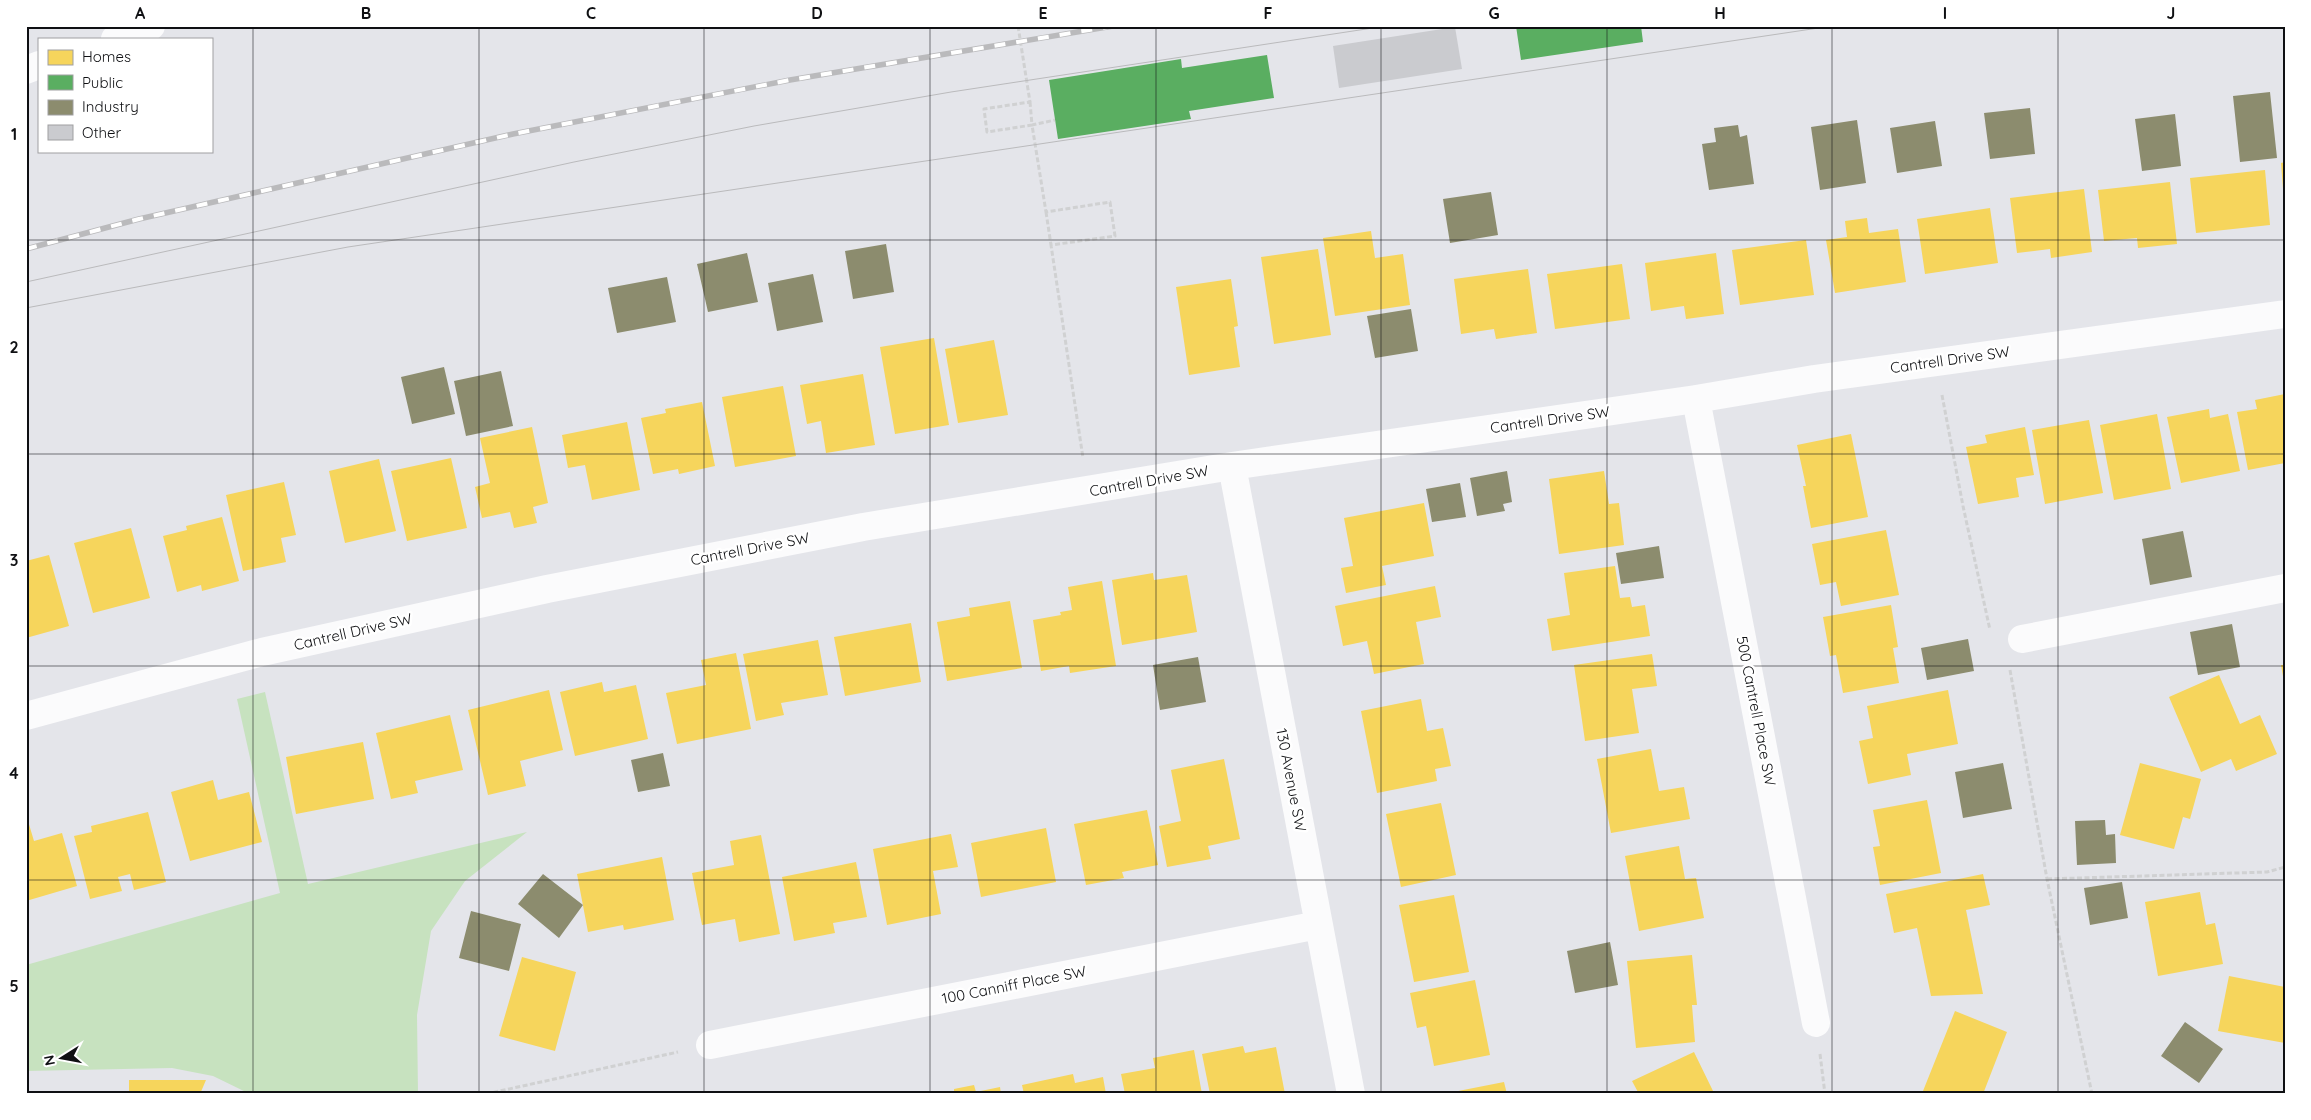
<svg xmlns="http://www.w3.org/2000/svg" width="2311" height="1120" viewBox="0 0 2311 1120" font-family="Quicksand,sans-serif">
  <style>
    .green { fill: #c7e2bf }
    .homes { fill: #f6d55c }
    .public { fill: #5aae61 }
    .industry { fill: #8c8c6e }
    .building { fill: #cacbcf }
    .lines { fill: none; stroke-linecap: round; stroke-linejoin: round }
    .path { stroke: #d0d1d2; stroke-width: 3; stroke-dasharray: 5 2.5; stroke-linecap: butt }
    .minor { stroke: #fbfbfc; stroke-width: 28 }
    .highway { stroke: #fbfbfc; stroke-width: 28 }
    .tram { stroke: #bababc; stroke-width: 1 }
    .rail-casing { stroke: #bababc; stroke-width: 5.5 }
    .rail { stroke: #fff; stroke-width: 4; stroke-dasharray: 11; stroke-linecap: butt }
    .grid { fill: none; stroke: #0f1013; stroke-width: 1; stroke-opacity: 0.55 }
    .labels { text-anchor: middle; stroke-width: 5; stroke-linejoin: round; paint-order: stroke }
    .street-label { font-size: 15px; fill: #0f1013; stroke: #fff }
    .neatline { fill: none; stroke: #0f1013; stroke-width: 2 }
    .grid-label { font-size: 16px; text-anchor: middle; font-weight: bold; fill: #0f1013 }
  </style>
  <rect width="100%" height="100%" fill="#e4e5ea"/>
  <path class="green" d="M265,692L308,884L527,832L465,881L431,931L417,1015L418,1094H250L213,1076L172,1068L26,1071V965L280,893L237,699Z"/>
  <path class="homes" d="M2285,162V189H2283L2281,163Z
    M2265,170L2270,225L2196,233L2190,178Z
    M2170,182L2177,244L2138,248L2137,238L2104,241L2098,190Z
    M2084,189L2092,252L2051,258L2050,249L2017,253L2010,198Z
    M1990,208L1998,263L1925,274L1917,219Z
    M1867,218L1869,233L1898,229L1906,282L1835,293L1826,240L1847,237L1845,221Z
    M1371,231L1375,258L1403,254L1410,305L1335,316L1323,238Z
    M1806,240L1814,295L1740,305L1732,250Z
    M1318,249L1331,335L1274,344L1261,257Z
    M1716,253L1724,314L1686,319L1684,306L1651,311L1645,263Z
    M1622,264L1630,319L1555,329L1547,274Z
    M1528,269L1537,333L1496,339L1494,329L1461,334L1454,279Z
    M1231,279L1238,326L1234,327L1240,367L1189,375L1176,287Z
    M934,338L949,425L895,434L880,347Z
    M994,340L1008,415L958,423L945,349Z
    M863,374L875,445L826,453L821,421L807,424L800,385Z
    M783,386L796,456L735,467L722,397Z
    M2285,394V463L2248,470L2237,412L2257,409L2255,400Z
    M702,402L715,466L679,474L678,469L653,474L641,418L666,413L665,409Z
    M2209,409L2210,418L2228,414L2240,471L2181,483L2167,417Z
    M2157,414L2171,489L2114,500L2100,425Z
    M2089,420L2103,493L2045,504L2032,430Z
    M627,422L640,490L592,500L585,465L568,468L562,435Z
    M532,427L548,503L533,507L537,523L514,528L510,512L482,518L475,487L490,483L480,438Z
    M2025,427L2034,475L2016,478L2019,497L1978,504L1966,447L1987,443L1985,435Z
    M1851,434L1868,517L1811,528L1803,486H1806L1797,445Z
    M451,458L467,528L407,541L391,471Z
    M379,459L396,531L345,543L329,471Z
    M1604,471L1609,504L1619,503L1624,545L1559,554L1549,479Z
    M284,482L296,535L281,538L286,562L243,571L226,495Z
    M1424,503L1434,556L1382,566L1386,585L1346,593L1341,568L1353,566L1344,518Z
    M222,517L239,581L202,591L201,585L177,592L163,536L187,530L186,526Z
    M131,528L150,598L93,613L74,543Z
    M1886,530L1899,595L1841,606L1836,582L1820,585L1812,544Z
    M49,555L69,626L26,638V561Z
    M1615,566L1620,598L1630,597L1632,607L1645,605L1650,636L1552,651L1547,619L1570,615L1564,573Z
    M1153,573L1154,580L1187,575L1197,632L1122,645L1112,580Z
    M1102,581L1116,666L1070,673L1069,666L1041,671L1033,620L1061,615L1060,612L1072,610L1068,587Z
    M1435,586L1441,617L1416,622L1424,664L1374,674L1367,641L1343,646L1335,606Z
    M1010,601L1022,668L947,681L937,622L970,616L969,608Z
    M1891,605L1898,647L1893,648L1899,683L1843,693L1836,655L1830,656L1823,617Z
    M911,623L921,682L845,696L834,637Z
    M818,640L828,695L781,703L784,715L756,721L743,654Z
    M736,653L751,729L677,744L666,693L706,685L701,660Z
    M1652,654L1657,686L1632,689L1639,733L1585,741L1574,665Z
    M2281,665H2285V682H2284Z
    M2219,675L2240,724L2260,715L2277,754L2236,771L2231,759L2201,772L2169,697Z
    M602,682L604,692L636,685L648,739L575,756L560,692Z
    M549,690L563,750L520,761L526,786L488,795L468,710Z
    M1948,690L1958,744L1907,754L1911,775L1868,784L1859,741L1873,738L1867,706Z
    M1421,699L1427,731L1443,728L1451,766L1435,769L1437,781L1377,793L1361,711Z
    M450,715L463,770L415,781L418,793L391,799L376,733Z
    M363,742L374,799L296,814L286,757Z
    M1651,749L1659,791L1684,787L1690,819L1611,833L1597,759Z
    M1224,759L1240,839L1208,846L1211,859L1167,867L1159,826L1181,821L1171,770Z
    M2140,763L2201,779L2190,819L2183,817L2174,849L2120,835Z
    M213,780L218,800L249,792L262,842L190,861L171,792Z
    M1927,800L1941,873L1880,885L1873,847L1880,846L1873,810Z
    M1441,803L1456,875L1401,887L1386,814Z
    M1147,810L1158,865L1122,872L1124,878L1086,885L1074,824Z
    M148,812L166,882L134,890L130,874L118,877L122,891L90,899L74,836L92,832L91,826Z
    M28,821L34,841L62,833L77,886L26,901V822Z
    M1046,828L1056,882L981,897L971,843Z
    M951,834L958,867L933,871L941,914L887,925L873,849Z
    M761,835L780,934L739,942L735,919L702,925L692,873L734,865L730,841Z
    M1679,846L1685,879L1696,878L1704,918L1639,931L1625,856Z
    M662,857L674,920L624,930L623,925L588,932L577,874Z
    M856,862L867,917L833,923L835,933L794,941L782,877Z
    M1983,874L1990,905L1966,910L1983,994L1931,996L1917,928L1894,933L1886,894Z
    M2200,892L2206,925L2215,923L2223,964L2158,976L2145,902Z
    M1454,895L1469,972L1414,982L1399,905Z
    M1692,955L1697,1005H1692L1695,1042L1636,1048L1627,961Z
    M522,957L576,972L555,1051L499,1036Z
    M2229,976L2285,987V1043L2218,1031Z
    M1475,980L1490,1055L1434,1066L1426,1026L1417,1028L1410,993Z
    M1955,1011L2007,1032L1983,1094H1930L1923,1091Z
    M1243,1046L1245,1053L1276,1047L1285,1094H1210L1202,1054Z
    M1194,1050L1202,1094H1125L1121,1074L1155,1068L1153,1058Z
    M1694,1052L1713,1091L1709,1094H1639L1632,1081Z
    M1073,1074L1075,1083L1103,1077L1106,1094H1024L1022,1085Z
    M129,1080H206L200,1094H129Z
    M1504,1082L1507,1094H1449L1448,1093Z
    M974,1085L976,1092L1000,1087L1001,1094H954V1089Z"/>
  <path class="public" d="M1516,26H1641L1643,42L1521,60Z
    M1267,55L1274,98L1189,111L1191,119L1058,139L1049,80L1181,59L1182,68Z"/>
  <path class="industry" d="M2270,92L2277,158L2240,162L2233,96Z
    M2030,108L2035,154L1990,159L1984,113Z
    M2175,114L2181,166L2142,171L2135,119Z
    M1857,120L1866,183L1820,190L1811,127Z
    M1935,121L1942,166L1897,173L1890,128Z
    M1738,125L1740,137L1747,135L1754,184L1709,190L1702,144L1716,142L1714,128Z
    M1491,192L1498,235L1450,243L1443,199Z
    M886,244L894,292L853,299L845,251Z
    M747,253L758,302L708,312L697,264Z
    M813,274L823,322L777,331L768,283Z
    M667,277L676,322L617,333L608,288Z
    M1411,309L1418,351L1375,358L1367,316Z
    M444,367L455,414L412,424L401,377Z
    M501,371L513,426L466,436L454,381Z
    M1507,471L1512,502L1503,504L1505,511L1477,516L1470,478Z
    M1460,483L1466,517L1432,522L1426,489Z
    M2183,531L2192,577L2150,585L2142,539Z
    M1659,546L1664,578L1621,584L1616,553Z
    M2232,624L2240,667L2198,675L2190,632Z
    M1968,639L1974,671L1927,680L1921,648Z
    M1198,657L1206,702L1160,710L1153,665Z
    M663,753L670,786L638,792L631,760Z
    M2003,763L2012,809L1963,818L1955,772Z
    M2105,820L2106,835L2115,834L2116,863L2077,865L2075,821Z
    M543,874L583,905L559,938L518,904Z
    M2122,882L2128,918L2090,925L2084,888Z
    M471,911L521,924L509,971L459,958Z
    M1610,942L1618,985L1575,993L1567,951Z
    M2185,1022L2223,1049L2199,1083L2161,1056Z"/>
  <path class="building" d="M1455,27L1462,69L1339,88L1333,46Z"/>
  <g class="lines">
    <path class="path" d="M1018,26L1030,102L984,109L987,132L1032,125L1046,212L1110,202L1115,236L1051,245L1083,458
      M1030,102L1032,125L1055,120
      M1046,212L1051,245
      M1942,395L1963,506L1990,630
      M2010,670L2047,879L2092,1094
      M2047,879L2267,872L2285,867
      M1820,1054L1825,1094
      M486,1094L678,1052"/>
    <path class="minor" d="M1696,399L1816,1023
      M1232,466L1351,1094
      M2022,639L2285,588
      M26,716L262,652L547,589L863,527L1232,466L1696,399L1814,379L2285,314
      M710,1045L1318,925"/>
    <path class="highway" d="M115,39L151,26
      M26,70L39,65"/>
    <path class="tram" d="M26,282L574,162L754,126L951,92L1386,26
      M26,308L348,247L1832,26"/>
    <defs>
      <path id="rail" d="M26,249L139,219L513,134L790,80L1113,26"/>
    </defs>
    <use href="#rail" class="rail-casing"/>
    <use href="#rail" class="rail"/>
  </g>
  <path class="grid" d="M253,26V1094M479,26V1094M704,26V1094M930,26V1094M1156,26V1094M1381,26V1094M1607,26V1094M1832,26V1094M2058,26V1094M26,240H2285M26,454H2285M26,666H2285M26,880H2285"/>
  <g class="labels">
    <g class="street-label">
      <text transform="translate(1950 360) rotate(-8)" y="5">Cantrell Drive SW</text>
      <text transform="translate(1550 420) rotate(-8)" y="5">Cantrell Drive SW</text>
      <text transform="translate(1149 481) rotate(-10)" y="5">Cantrell Drive SW</text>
      <text transform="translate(750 549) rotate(-11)" y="5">Cantrell Drive SW</text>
      <text transform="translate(353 632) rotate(-13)" y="5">Cantrell Drive SW</text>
      <text transform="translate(1756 711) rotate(79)" y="5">500 Cantrell Place SW</text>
      <text transform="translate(1291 780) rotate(79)" y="5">130 Avenue SW</text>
      <text transform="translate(1014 985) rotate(-11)" y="5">100 Canniff Place SW</text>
    </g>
  </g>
  <rect width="2311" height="1120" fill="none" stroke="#ffffff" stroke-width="55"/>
  <rect x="38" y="38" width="175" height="115" fill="#ffffff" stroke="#9f9fa1"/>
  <rect x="48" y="50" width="25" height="15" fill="#f6d55c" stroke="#9f9fa1"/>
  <text x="82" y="62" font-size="15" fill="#0f1013">Homes</text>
  <rect x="48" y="75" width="25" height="15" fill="#5aae61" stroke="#9f9fa1"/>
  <text x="82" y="88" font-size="15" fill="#0f1013">Public</text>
  <rect x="48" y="100" width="25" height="15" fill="#8c8c6e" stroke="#9f9fa1"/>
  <text x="82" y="112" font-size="15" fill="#0f1013">Industry</text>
  <rect x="48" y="125" width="25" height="15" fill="#cacbcf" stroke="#9f9fa1"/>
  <text x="82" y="138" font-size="15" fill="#0f1013">Other</text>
  <g transform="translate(62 1058) rotate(259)" stroke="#ffffff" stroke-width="4" paint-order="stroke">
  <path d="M0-4L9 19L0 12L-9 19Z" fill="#0f1013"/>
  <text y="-8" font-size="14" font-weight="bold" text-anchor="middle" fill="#0f1013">N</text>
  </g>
  <rect x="28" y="28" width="2256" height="1064" class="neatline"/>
  <g class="grid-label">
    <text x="140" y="19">A</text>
    <text x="366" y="19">B</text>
    <text x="591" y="19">C</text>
    <text x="817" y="19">D</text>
    <text x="1043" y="19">E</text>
    <text x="1268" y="19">F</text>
    <text x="1494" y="19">G</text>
    <text x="1720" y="19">H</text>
    <text x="1945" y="19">I</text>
    <text x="2171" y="19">J</text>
    <text x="14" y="140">1</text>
    <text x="14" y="353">2</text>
    <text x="14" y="566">3</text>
    <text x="14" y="779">4</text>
    <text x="14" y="992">5</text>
  </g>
</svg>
